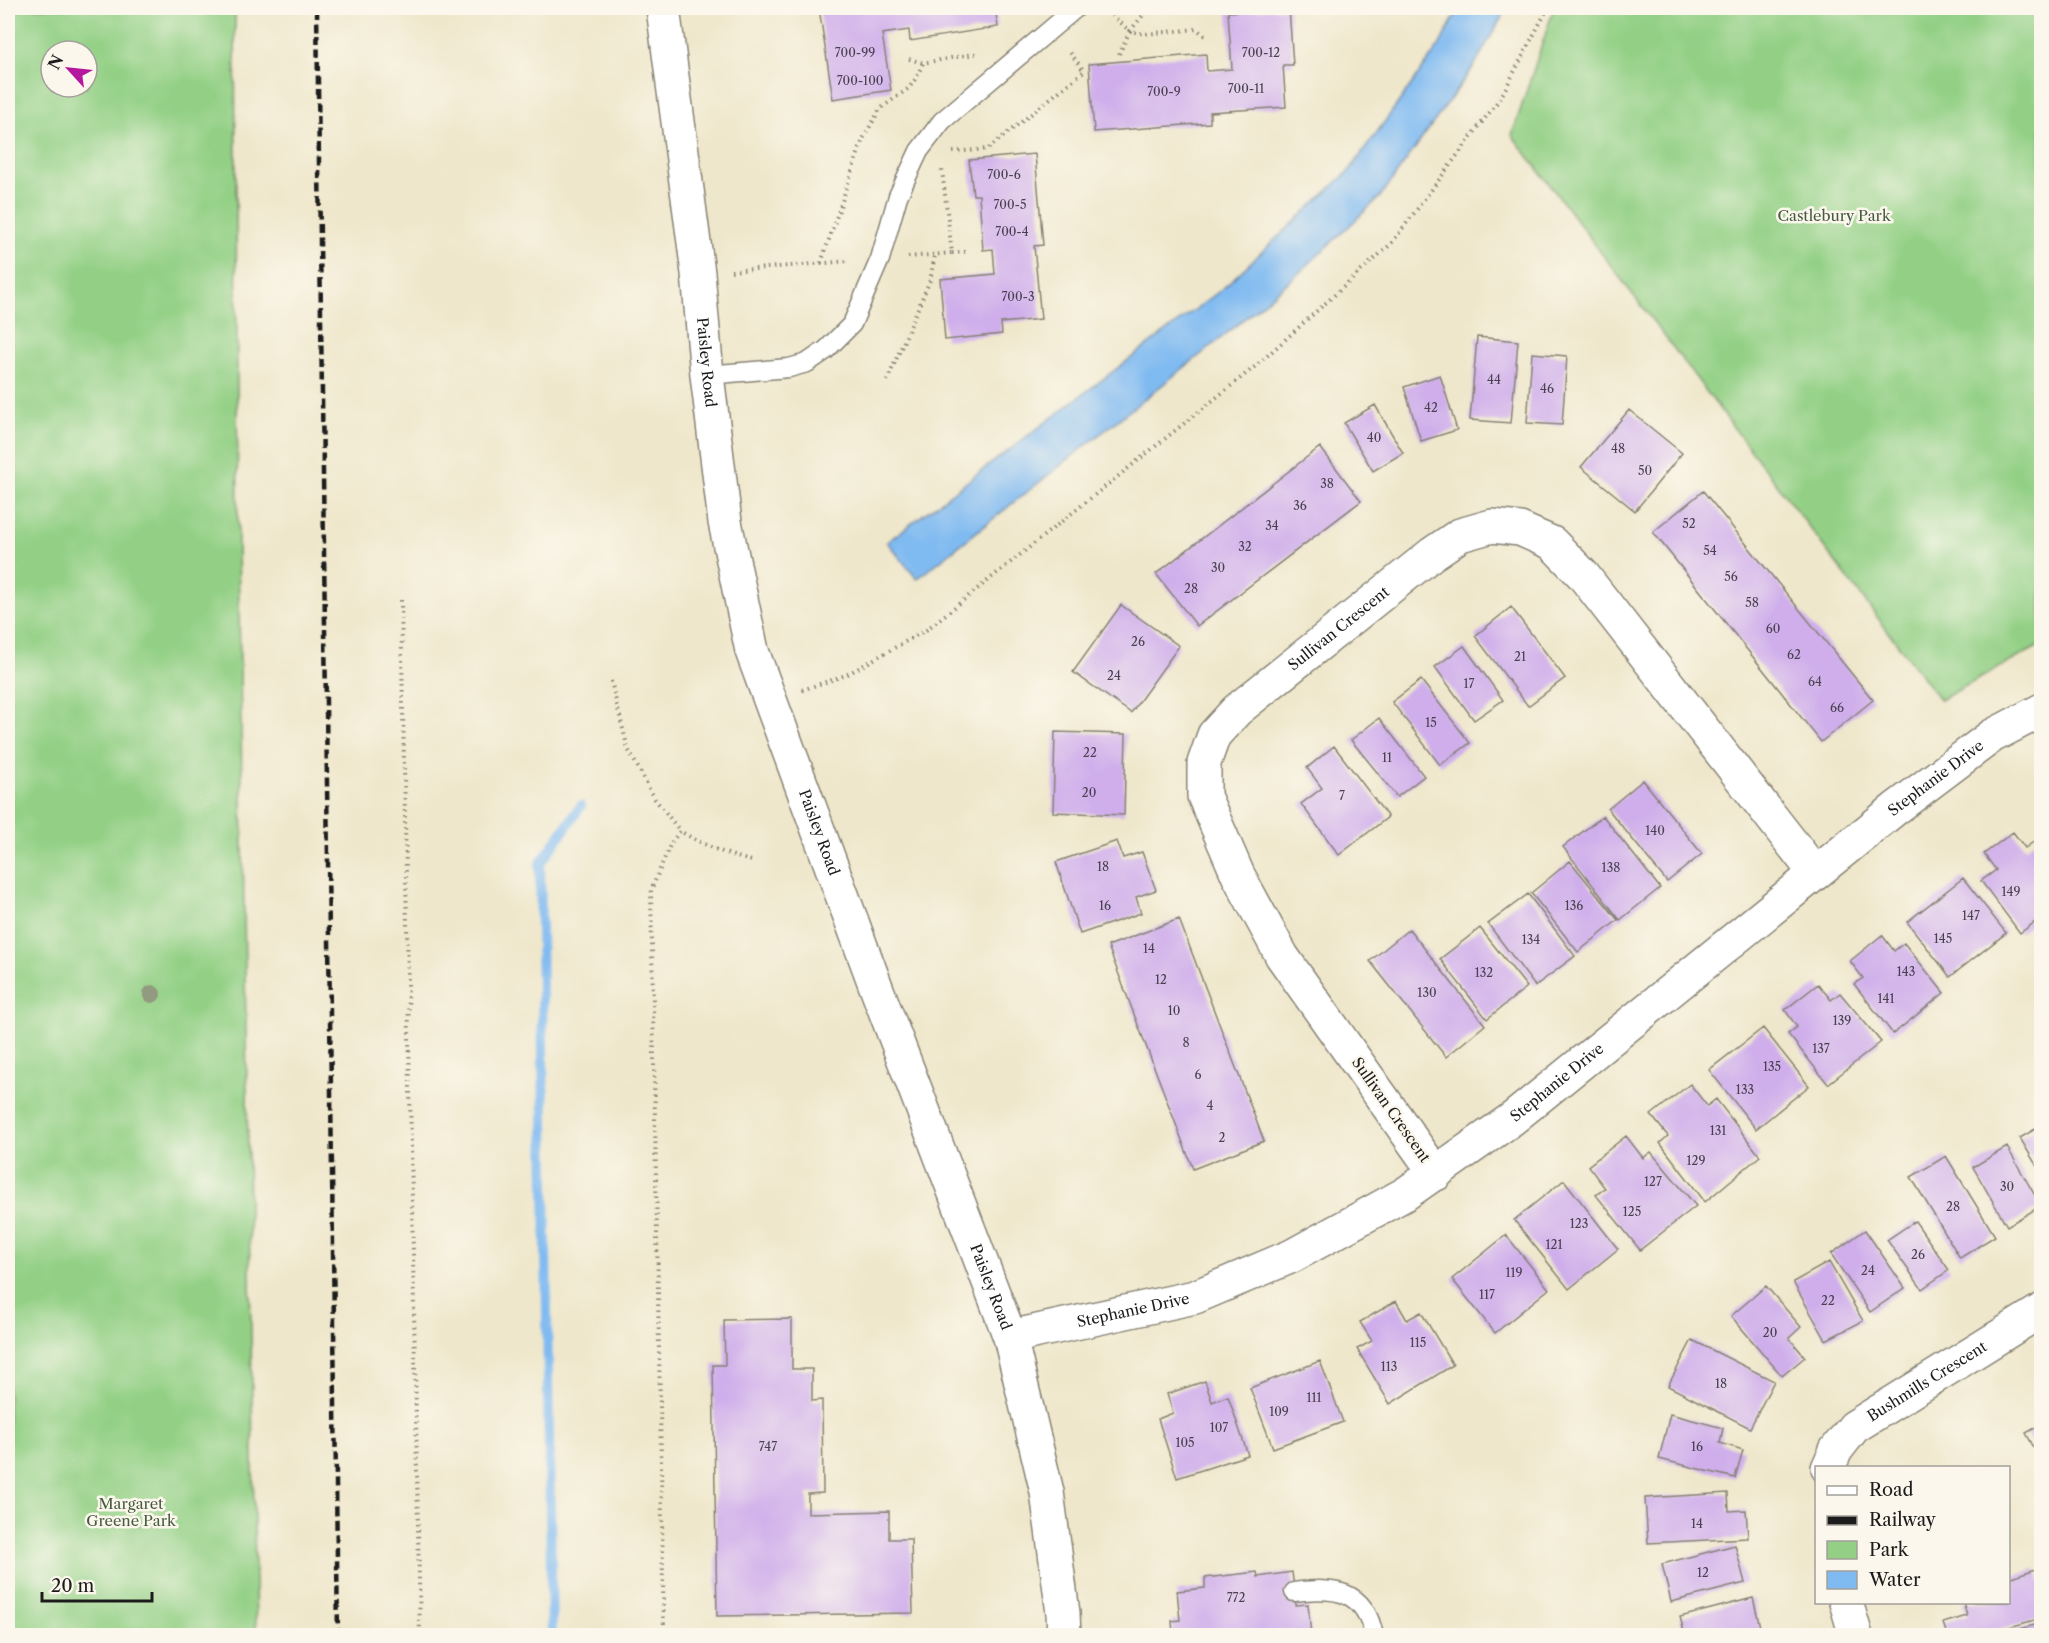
<svg xmlns="http://www.w3.org/2000/svg" width="2049" height="1643" viewBox="0 0 2049 1643" font-family="'Libre Caslon Text',serif">
  <style>
    .green { fill: #93d085; stroke: #587650; stroke-width: 1.5; fill-rule: evenodd }
    .water { fill: #7fbaf1; stroke: #4e6b86; stroke-width: 1.5 }
    .lines { fill: none; stroke-linecap: round; stroke-linejoin: round }
    .stream { stroke: #7fbaf1; stroke-width: 10 }
    .building { fill: #cfaeeb }
    .service-casing { stroke: #868274; stroke-width: 21 }
    .minor-casing { stroke: #868274; stroke-width: 36 }
    .secondary-casing { stroke: #868274; stroke-width: 36 }
    .path { stroke: #868274; stroke-width: 4; stroke-dasharray: 1.5 4.5; stroke-linecap: butt }
    .service { stroke: #fff; stroke-width: 18 }
    .minor { stroke: #fff; stroke-width: 33 }
    .secondary { stroke: #fff; stroke-width: 33 }
    .rail { stroke: #1c1c1c; stroke-width: 4.5; stroke-dasharray: 9 4.5; stroke-linecap: butt }
    .tree { fill: #929a7f }
    .labels { text-anchor: middle; stroke-width: 5; stroke-linejoin: round; paint-order: stroke }
    .number-label { font-size: 12px; fill: #494050 }
    .park-label { font-size: 15px; fill: #465b41; stroke: #fbf7ec }
    .street-label { font-size: 15px; fill: #1c1c1c; stroke: #fbf7ec }
  </style>
  <rect width="100%" height="100%" fill="#fbf7ec"/>
  <filter id="ink" filterUnits="userSpaceOnUse"><feTurbulence type="fractalNoise" baseFrequency=".0167" numOctaves="2"/><feDisplacementMap in="SourceGraphic" scale="12" xChannelSelector="R" yChannelSelector="G"/><feConvolveMatrix kernelMatrix="1 2 1 2 8 2 1 2 1" color-interpolation-filters="sRGB"/></filter>
  <filter id="wash" filterUnits="userSpaceOnUse"><feTurbulence type="fractalNoise" baseFrequency=".008" numOctaves="4" result="noise"/><feDisplacementMap in="SourceGraphic" scale="24" xChannelSelector="R" yChannelSelector="G"/><feGaussianBlur stdDeviation="1.35" result="paint"/><feColorMatrix in="noise" values="0 0 0 0 0 0 0 0 0 0 0 0 0 0 0 0 0 1.4 0 .05"/><feComposite in="paint" operator="in"/></filter>
  <g filter="url(#wash)">
    <rect width="100%" height="100%" fill="#efe7cb"/>
    <path class="green" d="M8,8H235L238,545L256,1635H8ZM51,51H87V87H51Z
      M1554,8H2041V645L1940,700L1512,135Z"/>
    <path class="water" d="M1459,8H1507L1474,66L1380,197L1299,273L1214,344L917,579L887,542L1221,290L1350,170L1439,46Z"/>
    <g class="lines">
      <path class="stream" d="M552,1636L540,864L581,806"/>
    </g>
    <g id="blocks">
      <path class="building" d="M819,8H995L998,27L910,41L909,30L882,34L891,90L833,99Z
        M1289,8L1293,65H1283L1286,107L1210,112V123L1094,132L1089,64L1206,54L1207,71L1232,69L1228,12Z
        M1035,154L1043,245L1034,246L1041,319L1001,323L1002,334L945,340L940,279L995,274L993,249L983,250L979,195H973L969,160Z
        M1477,337L1518,341L1511,423L1470,420Z
        M1532,353L1567,356L1562,425L1527,423Z
        M1440,375L1457,430L1421,441L1404,387Z
        M1375,405L1403,453L1373,471L1344,423Z
        M1629,410L1682,453L1635,511L1581,467Z
        M1320,447L1361,501L1197,626L1156,574Z
        M1703,491L1873,700L1821,742L1653,532Z
        M1121,605L1179,646L1131,713L1073,672Z
        M1511,607L1565,678L1528,706L1475,636Z
        M1464,646L1503,700L1474,720L1435,667Z
        M1421,680L1470,743L1440,765L1392,702Z
        M1379,718L1424,776L1397,797L1351,740Z
        M1055,732L1126,734L1124,815L1053,812Z
        M1334,746L1388,817L1339,855L1301,804L1322,788L1307,768Z
        M1643,780L1702,854L1667,882L1608,809Z
        M1603,816L1660,888L1620,920L1563,847Z
        M2013,832L2025,848L2039,838L2042,841V917L2020,933L1981,881L1996,870L1984,854Z
        M1117,841L1123,858L1142,852L1156,890L1136,897L1141,913L1080,934L1056,862Z
        M1570,861L1618,920L1578,952L1531,893Z
        M1963,878L2006,933L1950,977L1907,922Z
        M1528,894L1575,956L1535,986L1488,924Z
        M1179,919L1264,1141L1193,1169L1108,946Z
        M1480,928L1527,987L1487,1019L1440,959Z
        M1409,929L1485,1025L1446,1057L1370,961Z
        M1882,935L1894,951L1904,943L1944,993L1893,1034L1854,984L1863,978L1850,961Z
        M1818,984L1831,1000L1840,993L1881,1042L1828,1084L1788,1034L1797,1027L1785,1010Z
        M1763,1028L1809,1086L1756,1129L1709,1070Z
        M1690,1084L1707,1106L1716,1099L1760,1156L1705,1202L1660,1143L1668,1136L1651,1115Z
        M2042,1125V1175L2020,1138Z
        M1626,1136L1643,1158L1651,1152L1696,1206L1640,1250L1596,1195L1605,1188L1588,1166Z
        M2007,1147L2041,1206L2007,1226L1973,1167Z
        M1946,1156L1995,1236L1960,1258L1911,1177Z
        M1564,1180L1618,1249L1569,1289L1514,1220Z
        M1915,1221L1949,1270L1922,1289L1887,1240Z
        M1865,1230L1905,1288L1870,1312L1831,1254Z
        M1506,1235L1549,1289L1495,1333L1452,1279Z
        M1829,1262L1863,1321L1826,1340L1793,1282Z
        M1766,1286L1801,1327L1789,1338L1805,1357L1782,1376L1731,1316Z
        M1396,1301L1407,1320L1421,1312L1453,1365L1390,1404L1357,1349L1372,1341L1360,1322Z
        M792,1319V1369H812V1401L822,1400L823,1493L808,1494V1513L889,1511V1539H911L913,1613L717,1616L713,1365H725L724,1320Z
        M1692,1340L1774,1381L1750,1428L1668,1386Z
        M1320,1361L1343,1422L1273,1448L1250,1388Z
        M1205,1381L1212,1402L1228,1396L1248,1455L1177,1478L1158,1419L1173,1413L1167,1394Z
        M1670,1414L1723,1428L1720,1443L1743,1450L1735,1478L1659,1459Z
        M2042,1424V1462L2026,1433Z
        M1728,1493L1729,1511L1746,1510L1748,1538L1648,1543L1645,1498Z
        M1735,1545L1745,1583L1671,1602L1662,1564Z
        M2036,1569L2042,1586V1618L1981,1635H1947L1943,1623L1967,1616L1963,1602H2008V1578Z
        M1257,1572L1258,1577L1292,1572L1296,1605L1308,1604L1311,1635H1173L1172,1621L1180,1620L1177,1591L1205,1588V1578Z
        M1753,1598L1762,1635H1685L1680,1617Z
        M2042,1623V1635H1998Z"/>
    </g>
  </g>
  <g filter="url(#ink)">
    <use href="#blocks" fill-opacity="0" stroke="#868274" stroke-width="1.5"/>
    <g class="lines">
      <defs>
        <path id="service" d="M707,375L789,368L807,363L826,350L852,324L880,259L898,196L919,151L942,121L1076,8
          M1294,1592C1335,1587 1365,1589 1374,1636"/>
        <g id="minor">
          <path id="s1" d="M1436,1174L1282,956L1238,875L1204,796V763L1214,735L1237,710L1432,554L1460,535L1492,526L1520,529L1552,543L1583,575L1815,873"/>
          <path id="s2" d="M1010,1337L1195,1297L1292,1256L1405,1194L1512,1119L1895,809L1992,736L2042,710"/>
          <path id="s3" d="M1828,1468L1836,1450L1854,1427L2042,1310"/>
          <path d="M1846,1602L1856,1636"/>
        </g>
        <g id="secondary">
          <path id="s4" d="M663,8L698,273L707,375L725,522L752,651L876,987L1010,1337L1047,1492L1063,1613L1064,1636"/>
        </g>
      </defs>
      <use href="#service" class="service-casing"/>
      <use href="#minor" class="minor-casing"/>
      <use href="#secondary" class="secondary-casing"/>
      <path class="path" d="M1103,11L1105,9L1130,31L1149,8
        M1119,54L1130,31L1145,34L1197,29L1208,39
        M909,59L923,63
        M953,152L988,149L1084,71L1069,51
        M952,253L965,252
        M908,257L952,253L942,170
        M821,263L863,139L880,109L909,88L917,77L923,63L979,53
        M731,271L849,261
        M887,381L930,280L935,255
        M401,600L420,1636
        M611,681L628,749L655,799L680,831
        M802,690L846,675L926,630L1257,365L1391,244L1501,97L1548,8
        M664,1636L651,890L671,843L680,831C704,845 726,855 752,861"/>
      <use href="#service" class="service"/>
      <use href="#minor" class="minor"/>
      <use href="#secondary" class="secondary"/>
      <path class="rail" d="M317,8L338,1636"/>
    </g>
    <circle class="tree" cx="152" cy="994" r="9"/>
  </g>
  <g class="labels">
    <g class="number-label">
      <text x="855" y="57">700-99</text>
      <text x="1261" y="57">700-12</text>
      <text x="860" y="85">700-100</text>
      <text x="1246" y="93">700-11</text>
      <text x="1164" y="96">700-9</text>
      <text x="1004" y="179">700-6</text>
      <text x="1010" y="209">700-5</text>
      <text x="1012" y="236">700-4</text>
      <text x="1018" y="301">700-3</text>
      <text x="1494" y="384">44</text>
      <text x="1547" y="393">46</text>
      <text x="1431" y="412">42</text>
      <text x="1374" y="442">40</text>
      <text x="1618" y="453">48</text>
      <text x="1645" y="475">50</text>
      <text x="1327" y="488">38</text>
      <text x="1300" y="510">36</text>
      <text x="1689" y="528">52</text>
      <text x="1272" y="530">34</text>
      <text x="1245" y="551">32</text>
      <text x="1710" y="555">54</text>
      <text x="1218" y="572">30</text>
      <text x="1731" y="581">56</text>
      <text x="1191" y="593">28</text>
      <text x="1752" y="607">58</text>
      <text x="1773" y="633">60</text>
      <text x="1138" y="646">26</text>
      <text x="1794" y="659">62</text>
      <text x="1520" y="661">21</text>
      <text x="1114" y="680">24</text>
      <text x="1815" y="686">64</text>
      <text x="1469" y="688">17</text>
      <text x="1837" y="712">66</text>
      <text x="1431" y="727">15</text>
      <text x="1090" y="757">22</text>
      <text x="1387" y="762">11</text>
      <text x="1089" y="797">20</text>
      <text x="1342" y="800">7</text>
      <text x="1655" y="835">140</text>
      <text x="1103" y="871">18</text>
      <text x="1611" y="872">138</text>
      <text x="2011" y="896">149</text>
      <text x="1105" y="910">16</text>
      <text x="1574" y="910">136</text>
      <text x="1971" y="920">147</text>
      <text x="1943" y="943">145</text>
      <text x="1531" y="944">134</text>
      <text x="1149" y="953">14</text>
      <text x="1906" y="976">143</text>
      <text x="1484" y="977">132</text>
      <text x="1161" y="984">12</text>
      <text x="1427" y="997">130</text>
      <text x="1886" y="1003">141</text>
      <text x="1174" y="1015">10</text>
      <text x="1842" y="1025">139</text>
      <text x="1186" y="1047">8</text>
      <text x="1821" y="1053">137</text>
      <text x="1772" y="1071">135</text>
      <text x="1198" y="1079">6</text>
      <text x="1745" y="1094">133</text>
      <text x="1210" y="1110">4</text>
      <text x="1718" y="1135">131</text>
      <text x="1222" y="1142">2</text>
      <text x="1696" y="1165">129</text>
      <text x="1653" y="1186">127</text>
      <text x="2007" y="1191">30</text>
      <text x="1953" y="1211">28</text>
      <text x="1632" y="1216">125</text>
      <text x="1579" y="1228">123</text>
      <text x="1554" y="1249">121</text>
      <text x="1918" y="1259">26</text>
      <text x="1868" y="1275">24</text>
      <text x="1514" y="1277">119</text>
      <text x="1487" y="1299">117</text>
      <text x="1828" y="1305">22</text>
      <text x="1770" y="1337">20</text>
      <text x="1418" y="1347">115</text>
      <text x="1389" y="1371">113</text>
      <text x="1721" y="1388">18</text>
      <text x="1314" y="1402">111</text>
      <text x="1279" y="1416">109</text>
      <text x="1219" y="1432">107</text>
      <text x="1185" y="1447">105</text>
      <text x="768" y="1451">747</text>
      <text x="1697" y="1451">16</text>
      <text x="1697" y="1528">14</text>
      <text x="1703" y="1577">12</text>
      <text x="1236" y="1602">772</text>
    </g>
    <g class="park-label">
      <text x="1834" y="221">Castlebury Park</text>
      <text x="131" y="1509">Margaret<tspan x="131" dy="17">Greene Park</tspan></text>
    </g>
    <g class="street-label">
      <text dy="5" stroke="none"><textPath href="#s4" startOffset="357">Paisley Road</textPath></text>
      <text dy="5" stroke="none"><textPath href="#s1" startOffset="672">Sullivan Crescent</textPath></text>
      <text dy="5" stroke="none"><textPath href="#s2" startOffset="1098">Stephanie Drive</textPath></text>
      <text dy="5" stroke="none"><textPath href="#s4" startOffset="843">Paisley Road</textPath></text>
      <text dy="5" stroke="none"><textPath href="#s2" startOffset="612">Stephanie Drive</textPath></text>
      <text transform="translate(1391 1110) rotate(55)" y="5">Sullivan Crescent</text>
      <text dy="5" stroke="none"><textPath href="#s4" startOffset="1329">Paisley Road</textPath></text>
      <text dy="5" stroke="none"><textPath href="#s2" startOffset="126">Stephanie Drive</textPath></text>
      <text dy="5" stroke="none"><textPath href="#s3" startOffset="135">Bushmills Crescent</textPath></text>
    </g>
  </g>
  <rect width="2049" height="1643" fill="none" stroke="#fbf7ec" stroke-width="30"/>
  <rect x="1815" y="1466" width="195" height="138" fill="#fbf7ec" stroke="#a29f99" stroke-width="1.5"/>
  <rect x="1827" y="1486" width="30" height="9" fill="#ffffff" stroke="#a29f99" stroke-width="1.5"/>
  <text x="1869" y="1496" font-size="18" fill="#1c1c1c">Road</text>
  <rect x="1827" y="1516" width="30" height="9" fill="#1c1c1c" stroke="#a29f99" stroke-width="1.5"/>
  <text x="1869" y="1526" font-size="18" fill="#1c1c1c">Railway</text>
  <rect x="1827" y="1541" width="30" height="18" fill="#93d085" stroke="#a29f99" stroke-width="1.5"/>
  <text x="1869" y="1556" font-size="18" fill="#1c1c1c">Park</text>
  <rect x="1827" y="1571" width="30" height="18" fill="#7fbaf1" stroke="#a29f99" stroke-width="1.5"/>
  <text x="1869" y="1586" font-size="18" fill="#1c1c1c">Water</text>
  <g transform="translate(69 69) rotate(297)"><circle r="28" fill="#fbf7ec" stroke="#a29f99" stroke-width="1.5"/>
  <path d="M0-4.5L10 22L0 15L-10 22Z" fill="#b5179e"/>
  <text y="-9" font-size="16" font-weight="bold" text-anchor="middle" fill="#1c1c1c">N</text>
  </g>
  <path d="M42 1592v9h110v-9" fill="none" stroke="#1c1c1c" stroke-width="3"/>
  <text x="51" y="1592" font-size="18" fill="#1c1c1c" stroke="#fbf7ec" stroke-width="4.5" paint-order="stroke">20 m</text>
</svg>
